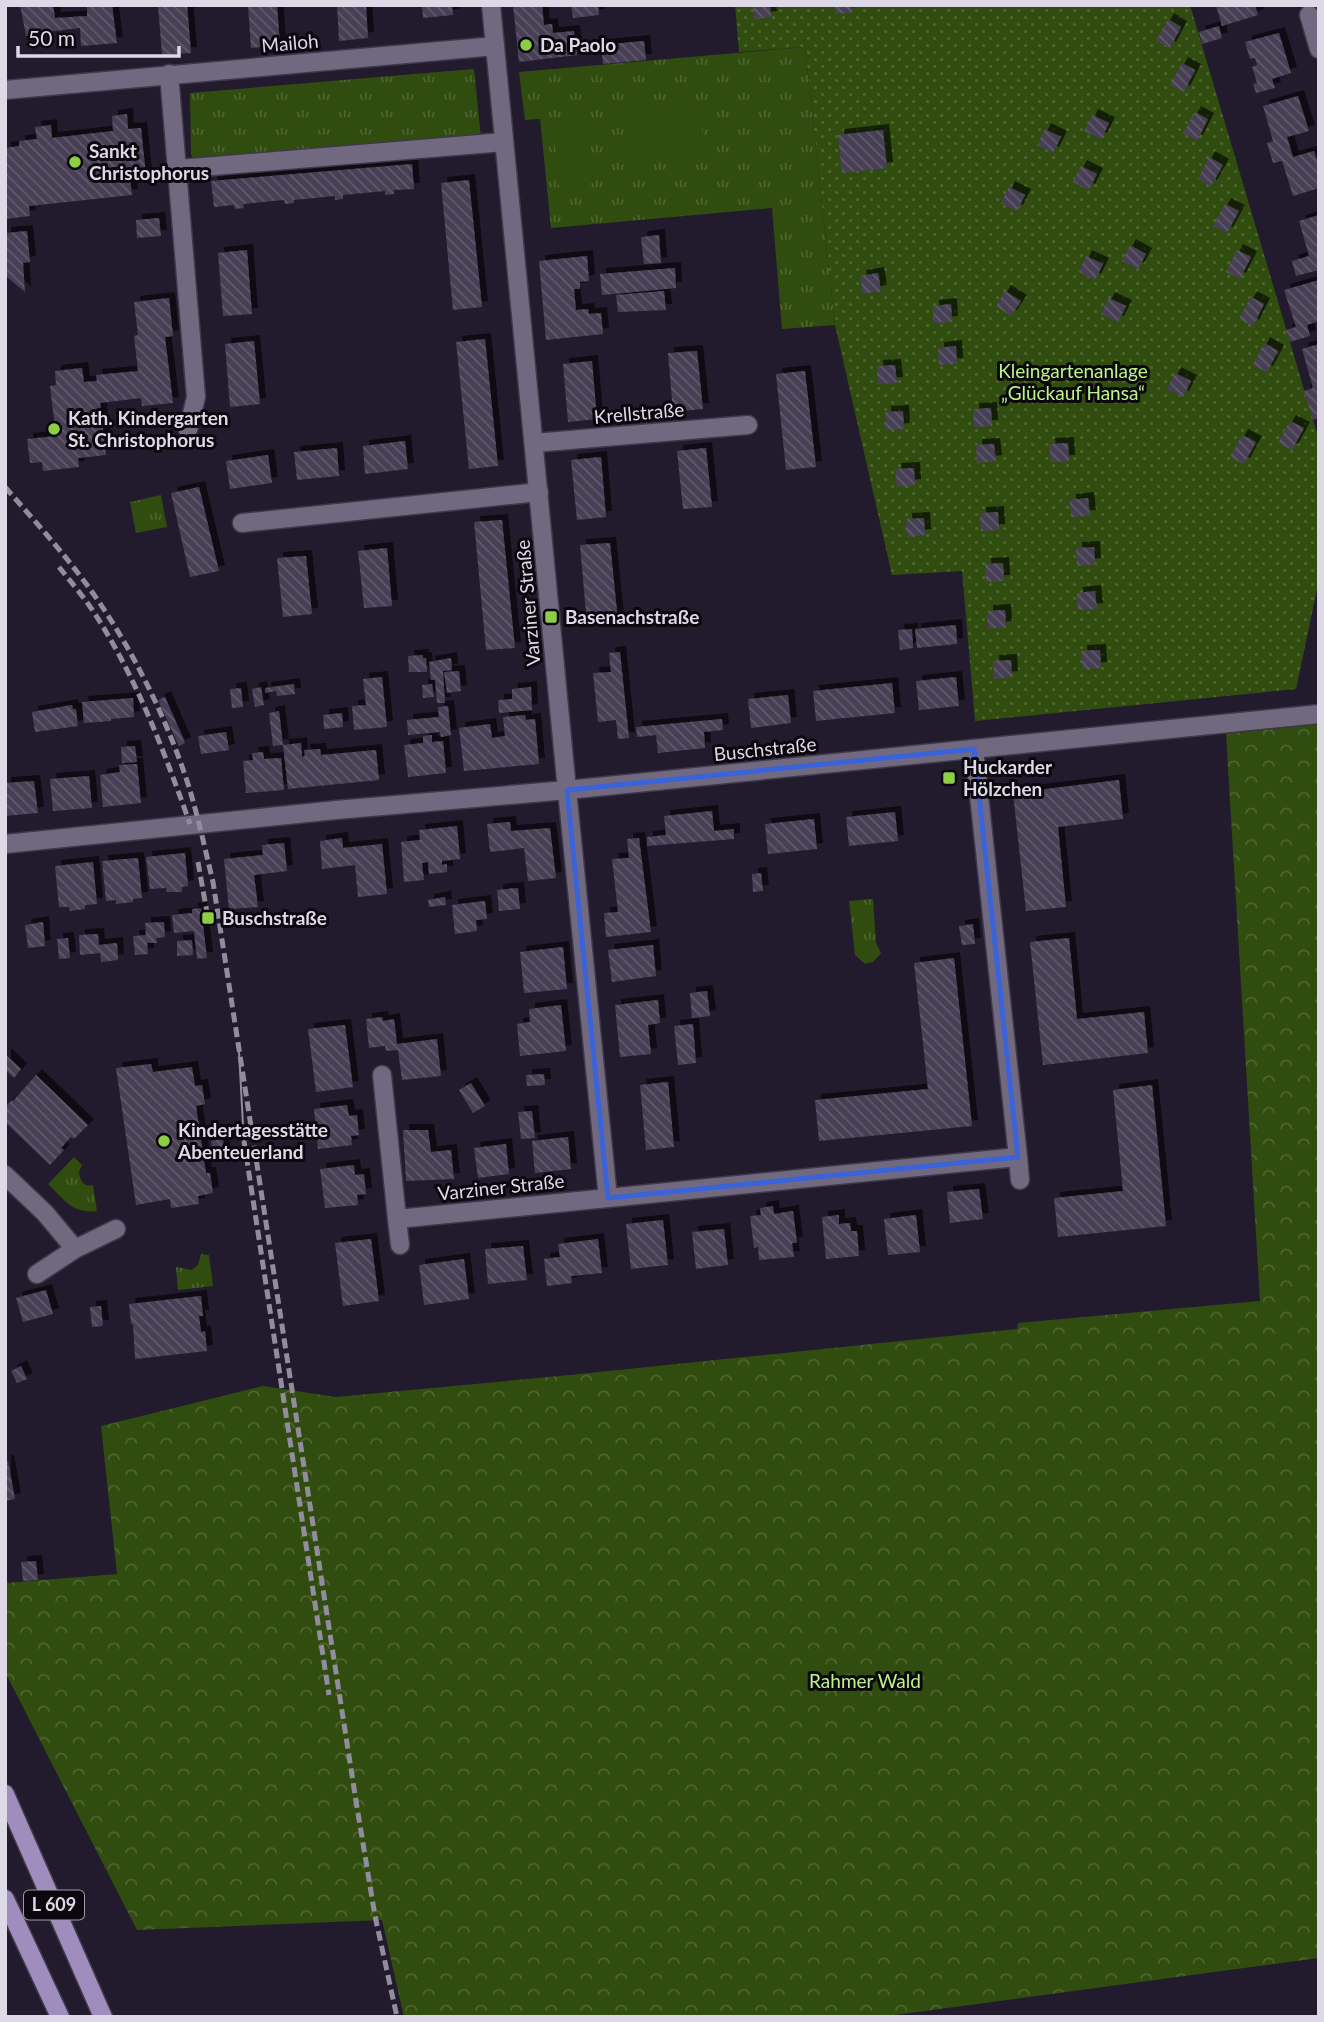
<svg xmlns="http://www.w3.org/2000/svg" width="1324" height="2022" viewBox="0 0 1324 2022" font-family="Lato,sans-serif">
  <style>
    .grass { fill: url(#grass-dots) }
    .forest { fill: url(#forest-crowns) }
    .park { fill: url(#park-tufts) }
    .pitch { fill: #304c0e }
    .building { fill: url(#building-back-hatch); filter: url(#shadow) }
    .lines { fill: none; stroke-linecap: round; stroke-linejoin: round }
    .minor-casing { stroke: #3e3848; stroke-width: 21 }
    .tertiary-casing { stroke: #3e3848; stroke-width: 21 }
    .primary-casing { stroke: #3e3848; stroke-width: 21 }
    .minor { stroke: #716980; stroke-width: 18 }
    .tertiary { stroke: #716980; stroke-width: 18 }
    .primary { stroke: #9e8dbd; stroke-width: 18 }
    .tram { stroke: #928d9d; stroke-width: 2 }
    .rail { stroke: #928d9d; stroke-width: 5; stroke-dasharray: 10 5; stroke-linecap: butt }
    .marked { fill: none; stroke: #3a63da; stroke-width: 5; stroke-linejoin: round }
    .poi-dot { fill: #8dce44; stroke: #0a070f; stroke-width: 2.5 }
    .labels { text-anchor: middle; stroke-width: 6; stroke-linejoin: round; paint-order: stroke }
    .shield { fill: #0a070f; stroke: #9e9aa6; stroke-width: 2 }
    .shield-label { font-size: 18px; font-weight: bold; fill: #ded9e7 }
    .street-label { font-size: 19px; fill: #ded9e7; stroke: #0a070f }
    .poi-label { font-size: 19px; font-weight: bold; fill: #ded9e7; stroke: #0a070f; text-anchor: start }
    .park-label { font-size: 19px; fill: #bcf487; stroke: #0a070f }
  </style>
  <defs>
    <pattern id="grass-dots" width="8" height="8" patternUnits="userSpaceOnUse" patternTransform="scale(1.75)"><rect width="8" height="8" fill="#304c0e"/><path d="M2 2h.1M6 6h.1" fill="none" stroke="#4e6531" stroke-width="1.8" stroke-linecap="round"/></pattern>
    <pattern id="forest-crowns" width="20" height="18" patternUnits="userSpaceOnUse" patternTransform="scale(1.75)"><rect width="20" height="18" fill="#304c0e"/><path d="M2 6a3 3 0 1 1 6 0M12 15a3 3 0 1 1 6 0" fill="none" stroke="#4e6531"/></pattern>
    <pattern id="park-tufts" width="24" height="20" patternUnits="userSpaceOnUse" patternTransform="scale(1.75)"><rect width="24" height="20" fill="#304c0e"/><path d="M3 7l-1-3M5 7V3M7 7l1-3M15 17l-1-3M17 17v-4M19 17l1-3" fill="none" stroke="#4e6531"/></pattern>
    <pattern id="building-back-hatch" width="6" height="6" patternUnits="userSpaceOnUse" patternTransform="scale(1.75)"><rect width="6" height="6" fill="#473f55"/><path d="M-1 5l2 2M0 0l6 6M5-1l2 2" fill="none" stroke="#615a6d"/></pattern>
    <filter id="shadow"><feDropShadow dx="6" dy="-6" stdDeviation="0" flood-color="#0009"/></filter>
  </defs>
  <rect width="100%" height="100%" fill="#221b2e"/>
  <path class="grass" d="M735,5H1190L1319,440V580L1296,689L975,721L962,571L892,575L835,325L805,47L739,52Z"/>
  <path class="forest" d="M1319,724V1958L880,2017H404L382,1920L137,1930L5,1672V1583L117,1574L101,1426L263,1386L336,1397L570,1375L1017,1329L1018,1323L1260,1301L1226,734Z"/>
  <path class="park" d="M805,47L835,325L782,329L772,208L551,228L540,119L525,120L519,72Z
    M474,69L481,138L196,161L191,155L190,93Z
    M161,495L167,527L136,533L130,502Z
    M873,899L876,943L881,953L873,962L865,964L855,955L849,901Z
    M74,1157L82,1165L79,1172C80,1181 84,1187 93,1185L97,1211C72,1214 65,1200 48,1184Z
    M201,1254L209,1255L213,1286L178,1290L176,1267L192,1270L198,1265Z"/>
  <path class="pitch" d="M700,105L704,152L632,159L627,111Z
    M587,122L593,183L559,186L553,125Z"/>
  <path class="building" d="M20,5H53L55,18L87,16V5H112L117,43L81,46L80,28L46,32L47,35L37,37V34L26,36Z
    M158,5H187L191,53L162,55Z
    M248,5H277L280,45L251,48Z
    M337,5H366L368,38L339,41Z
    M422,5H452L453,15L423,18Z
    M513,5H542L544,25L552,24L553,33L574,31L577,55L519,62Z
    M571,5H598L599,15L573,18Z
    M753,5H770L771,17L754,19Z
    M835,5H851L852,13L835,14Z
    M1216,5H1255L1258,15L1222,26Z
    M1168,19L1181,27L1170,48L1156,41Z
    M1219,26L1222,38L1202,44L1199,32Z
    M1279,33L1291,73L1272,79L1275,88L1256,93L1253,84L1257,83L1252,67L1257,65L1255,58L1250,59L1245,42Z
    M644,41L646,60L603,64L601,45Z
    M1182,63L1195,70L1184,92L1170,85Z
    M1298,96L1309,131L1287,137L1293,157L1314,151L1319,166V188L1293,196L1282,161L1273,163L1267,143L1273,141L1263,106Z
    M1195,112L1208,119L1197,141L1183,133Z
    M127,114L128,129L141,128L146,176L130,178L132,195L29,206L30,216L5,219V148L19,146V141L37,139L35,127L51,125L52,138L113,131L112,116Z
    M1092,115L1109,123L1101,139L1084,131Z
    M1045,129L1061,137L1053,153L1037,145Z
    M883,130L887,168L842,173L838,135Z
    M1209,157L1223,165L1211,186L1198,179Z
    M412,164L414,189L394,190V194L385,195V191L343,195V199L335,200V196L294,200V203L285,204L284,200L243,204L244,208L235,209L234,205L214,207L211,181Z
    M1081,166L1097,174L1089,190L1073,182Z
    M469,180L482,307L453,310L441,183Z
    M1009,187L1025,195L1017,211L1001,203Z
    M1225,204L1239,211L1227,233L1213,226Z
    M1319,215V270L1296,276L1292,261L1309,256L1299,221Z
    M159,218L161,236L137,238L136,220Z
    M27,231L30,262L23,263L25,292L7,277L5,233Z
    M659,235L661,263L644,264L641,237Z
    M1130,245L1146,254L1138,269L1122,261Z
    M247,250L252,314L223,316L218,253Z
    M1237,250L1251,257L1240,279L1226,272Z
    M587,256L589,281L580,282V289H574L576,310L588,309L589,314L601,313L603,334L546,340L539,261Z
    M1086,256L1103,264L1095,280L1079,272Z
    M675,268L676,288L602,295L600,274Z
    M878,273L881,291L863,294L860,276Z
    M1319,280V321L1307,325L1310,336L1290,342L1286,330L1296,327L1284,290Z
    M664,291L666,310L618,312L616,295Z
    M1005,291L1021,301L1011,316L996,306Z
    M1251,297L1264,304L1253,326L1239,319Z
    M169,298L173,336L165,337L173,403L142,406L141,398L100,403L106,455L78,458L79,467L43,471L42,462L30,463L27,439L56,436L50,386L56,385L55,371L82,368L84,382L97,381L96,375L138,371L134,336L138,335L134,302Z
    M1109,298L1126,306L1118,322L1101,314Z
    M951,304L952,322L934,323L933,306Z
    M485,339L498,466L469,469L456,342Z
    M254,341L260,404L230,407L225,344Z
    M1264,343L1278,351L1267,372L1253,365Z
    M1319,344V418L1313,420L1304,391L1313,388L1302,349Z
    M956,346L957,364L939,365L938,348Z
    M697,351L703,409L673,412L668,353Z
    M592,361L597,419L568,422L563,364Z
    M895,365L897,383L878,384L877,366Z
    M805,371L816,467L786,470L776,374Z
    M1175,373L1191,381L1183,397L1167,389Z
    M991,408L992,426L974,427L973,409Z
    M903,411L904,429L886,430L885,412Z
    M1290,421L1304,428L1292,450L1278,443Z
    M1242,435L1256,442L1244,464L1230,457Z
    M405,441L408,469L365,474L363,446Z
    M1068,443L1069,461L1051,462L1049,444Z
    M994,444L996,461L977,463L976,445Z
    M337,448L339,476L297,480L294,452Z
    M706,448L712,507L683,509L677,451Z
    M268,455L272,483L230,489L226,461Z
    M601,457L606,517L577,520L571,460Z
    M914,468L915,485L897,487L895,469Z
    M199,487L219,571L190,577L171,493Z
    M1088,498L1090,516L1071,517L1070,500Z
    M998,512L999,530L981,531L980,513Z
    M924,518L925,535L907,537L906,519Z
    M502,520L515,648L486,650L474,522Z
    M610,543L618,621L587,624L580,545Z
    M1094,547L1095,564L1077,566L1076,548Z
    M387,548L392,606L364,608L358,551Z
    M306,556L312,614L283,617L277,558Z
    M1003,563L1004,581L986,582L985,564Z
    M1095,591L1097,609L1078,610L1077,593Z
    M1005,610L1006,627L988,629L987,611Z
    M956,625L957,644L917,648L915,629Z
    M912,629L913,648L900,650L898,630Z
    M1100,650L1101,668L1083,669L1081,651Z
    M620,652L629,738L618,739L616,720L598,722L593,673L611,672L609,653Z
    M423,655V658H426L427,672H409L408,656Z
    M451,658L452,670L443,671L445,703H437L435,680H431L429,662Z
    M1011,660L1012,677L994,679L993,661Z
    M459,671L461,691L447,693L444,672Z
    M382,677L387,727L354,730L352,706L366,705L363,679Z
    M956,677L959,706L919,710L916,681Z
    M892,683L895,713L816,721L813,691Z
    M294,684L295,694L277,696L276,691L265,693V688Z
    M432,684L434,697L423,698L422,685Z
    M261,687L264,705L255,707L252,689Z
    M531,687L532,710L499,713L498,700L512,699V689Z
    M241,688L243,707L232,708L230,689Z
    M788,695L791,723L751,728L748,699Z
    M165,697L185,743L179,746L158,700Z
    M133,698L134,717L111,719V721L84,723L82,702Z
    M72,705L73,709H76L78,726L35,732L32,712Z
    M448,706L451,735L441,737L440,732L408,735L407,720L439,717L438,707Z
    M279,711L283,745L273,746L269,713Z
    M342,713L343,727L324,729L323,715Z
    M525,715L526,720L535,719L539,764L464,771L459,728L490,724L492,738L505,736L503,717Z
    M722,719L723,730L704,732L705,748L658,753L656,735L637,737L636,727Z
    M226,732L229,750L201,754L198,736Z
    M432,735V742L443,741L446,773L408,777L404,745L423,743V736Z
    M301,743L302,757L305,756L304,750L320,749L321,755L376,750L379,780L288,789L283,745Z
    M135,746L137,762L122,763L121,747Z
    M263,752L264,759L281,758L284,790L246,793L243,761L253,760L252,753Z
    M137,764L141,803L103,807L100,775L120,772L119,765Z
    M89,776L92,808L53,811L50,779Z
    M1119,780L1123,819L1058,827L1066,907L1026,911L1013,793Z
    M34,781L38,813L5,816V783Z
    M712,811L714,831L734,829V839L647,846V837L666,835L664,816Z
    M895,812L898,841L849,846L846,817Z
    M814,819L817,849L768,854L765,824Z
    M510,822L511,831L550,828L556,878L528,881L524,848L490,852L487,824Z
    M457,826L460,859L442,861V865L447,864V872L429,874L428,862L422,863L424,880L404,882L401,842L420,840L419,830Z
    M342,838L343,848L382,844L387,894L358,897L355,865L322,869L320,841Z
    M639,838L651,932L606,937L604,913L618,912L612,859L629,858L627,839Z
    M284,843L287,871L254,875L258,907L229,909L224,859L263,855L262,845Z
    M185,853L188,886L182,887V892H167L166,888L150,889L146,857Z
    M138,858L142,898L133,899V902L116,904V900L106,901L102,861Z
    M93,862L97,904L85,905V909L70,911L69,907H59L55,866Z
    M761,873L763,891L753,892L752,874Z
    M518,888L520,909L499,911L497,890Z
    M445,897L446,905L429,907L428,900Z
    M485,901L487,919L476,920L477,931L455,934L452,905Z
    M201,908L207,958L197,959L194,931L174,933L172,915L192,913V909Z
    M43,922L45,946L28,948L25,925Z
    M164,922L165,937L156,938L157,943H147L148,954L135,955L133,936L146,935L145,923Z
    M973,924L975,944L962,945L959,926Z
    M98,934L99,945L117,943L118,960L101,962L100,953L80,955L79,935Z
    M68,938L70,958L59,959L57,939Z
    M1069,938L1077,1019L1144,1012L1148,1053L1043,1065L1030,942Z
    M192,940L193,955L177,956V941Z
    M653,945L656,976L612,982L608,950Z
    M563,947L567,989L524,993L520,952Z
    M954,958L972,1126L819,1141L815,1100L928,1089L914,963Z
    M707,991L710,1016L692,1018L690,993Z
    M658,1000L660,1023L648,1025L651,1054L620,1057L615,1005Z
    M561,1005L566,1051L520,1056L517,1024L530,1022L529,1009Z
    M382,1017L383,1021L394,1019L397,1044L437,1039L441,1076L402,1080L398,1050L386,1051L385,1046L369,1048L366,1019Z
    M693,1024L696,1063L678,1065L674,1026Z
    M345,1025L353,1087L316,1092L308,1029Z
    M5,1054L21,1069L14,1078L5,1070Z
    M151,1064L153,1072L192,1067L195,1086L202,1085L205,1104L196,1106L206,1173H210L213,1193L198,1196L199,1204L171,1208L170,1199L136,1205L116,1068Z
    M544,1074L545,1085L527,1086L526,1075Z
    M36,1075L88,1125L74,1139L71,1137L61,1148L64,1150L50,1165L5,1122V1107L12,1100L13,1101Z
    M668,1082L674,1147L646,1150L640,1085Z
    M471,1083L485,1106L473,1113L459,1090Z
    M1152,1085L1166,1226L1058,1237L1054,1198L1123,1191L1113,1090Z
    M347,1105L349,1116L357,1115L359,1135L351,1136L352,1145L318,1149L314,1109Z
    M532,1111L535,1138L521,1139L518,1112Z
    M403,1130H428L431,1152L451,1150L454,1179L406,1181Z
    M568,1137L571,1169L535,1173L532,1141Z
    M223,1139L224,1151L213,1153L211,1141Z
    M506,1144L509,1174L478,1178L474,1148Z
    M354,1165L355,1175L364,1174L366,1194L357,1195L358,1205L325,1208L320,1169Z
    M979,1189L983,1219L950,1223L947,1192Z
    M773,1206L774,1214L793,1211L797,1243H792L794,1257L759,1260L758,1247L754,1248L750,1216L761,1215L760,1208Z
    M839,1215V1224L850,1223L851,1231H857L859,1256L826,1259L822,1217Z
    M916,1215L920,1252L888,1255L884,1219Z
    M663,1220L668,1265L631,1269L626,1224Z
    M724,1229L728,1265L696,1269L692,1232Z
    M371,1239L379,1301L343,1306L335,1243Z
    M598,1239L602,1273L571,1276L572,1283L547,1286L544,1259L560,1257L558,1244Z
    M523,1246L527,1280L488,1284L485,1249Z
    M464,1259L469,1299L424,1305L419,1265Z
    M46,1290L53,1314L23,1322L16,1298Z
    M201,1296L203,1316H199L201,1332L205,1331L207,1351L135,1359L133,1324H131L129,1304Z
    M101,1306L103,1326L92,1327L90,1307Z
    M21,1366L27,1379L17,1383L11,1371Z
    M5,1461H8L15,1499L5,1501Z
    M36,1561L38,1580L23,1581L21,1562Z"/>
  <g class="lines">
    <defs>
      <path id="minor" d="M1309,15L1319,49
        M169,74L196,397L188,430
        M5,90L495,46
        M178,169L504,142
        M534,443L748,425
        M242,523L539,492
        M382,1075L397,1219L608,1198L567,790L1319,714
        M1018,1157L1020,1180
        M5,1175L45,1213L75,1249L37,1274
        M608,1198L1018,1157L974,749
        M397,1219L400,1245
        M75,1249L116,1229"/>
      <path id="tertiary" d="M5,844L336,810L567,790L491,5"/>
      <path id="primary" d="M5,1794L103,2017
        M5,1899L60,2017"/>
    </defs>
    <use href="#minor" class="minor-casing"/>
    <use href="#tertiary" class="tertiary-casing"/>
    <use href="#primary" class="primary-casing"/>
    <use href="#minor" class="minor"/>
    <use href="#tertiary" class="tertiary"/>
    <use href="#primary" class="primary"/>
    <path class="tram" d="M239,1051L244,1144"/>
    <path class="rail" d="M5,487C33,519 62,551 87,585C129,642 166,716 188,784C198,816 205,849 213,882L356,1801L375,1916L397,2017
      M59,567C71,582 84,597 95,614C137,679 164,751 190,824
      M198,862L209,924
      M244,1141L329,1695"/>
  </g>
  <path class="marked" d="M974,749L1018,1157L608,1198L567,790Z"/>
  <g class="poi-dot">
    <circle cx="526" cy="45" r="7"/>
    <circle cx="75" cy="162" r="7"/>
    <circle cx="54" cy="429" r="7"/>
    <rect x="544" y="610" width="14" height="14" rx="3.5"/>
    <rect x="942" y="771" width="14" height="14" rx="3.5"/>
    <rect x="201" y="911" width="14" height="14" rx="3.5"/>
    <circle cx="164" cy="1141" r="7"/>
  </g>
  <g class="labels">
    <rect class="shield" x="24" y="1890.5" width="60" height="29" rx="5"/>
    <g class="shield-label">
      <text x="54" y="1911">L 609</text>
    </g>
    <g class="street-label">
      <text transform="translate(290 43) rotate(-5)" y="7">Mailoh</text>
      <text transform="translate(639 413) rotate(-5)" y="7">Krellstraße</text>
      <text transform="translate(528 603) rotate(-95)" y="7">Varziner Straße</text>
      <text transform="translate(765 749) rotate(-6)" y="7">Buschstraße</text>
      <text transform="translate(501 1187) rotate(-6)" y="7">Varziner Straße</text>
    </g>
    <g class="poi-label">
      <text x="540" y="52">Da Paolo</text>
      <text x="89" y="158">Sankt<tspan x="89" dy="22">Christophorus</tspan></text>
      <text x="68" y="425">Kath. Kindergarten<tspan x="68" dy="22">St. Christophorus</tspan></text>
      <text x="565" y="624">Basenachstraße</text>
      <text x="963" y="774">Huckarder<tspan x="963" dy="22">Hölzchen</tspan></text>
      <text x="222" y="925">Buschstraße</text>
      <text x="178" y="1137">Kindertagesstätte<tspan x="178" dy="22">Abenteuerland</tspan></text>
    </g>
    <g class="park-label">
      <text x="1073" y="378">Kleingartenanlage<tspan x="1073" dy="22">„Glückauf Hansa“</tspan></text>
      <text x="865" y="1688">Rahmer Wald</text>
    </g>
  </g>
  <rect width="1324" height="2022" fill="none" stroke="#ded9e7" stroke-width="14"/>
  <path d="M18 46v10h161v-10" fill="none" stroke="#ded9e7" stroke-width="3.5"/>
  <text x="28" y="46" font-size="21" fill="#ded9e7" stroke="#0a070f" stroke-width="5" paint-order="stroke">50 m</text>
</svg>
